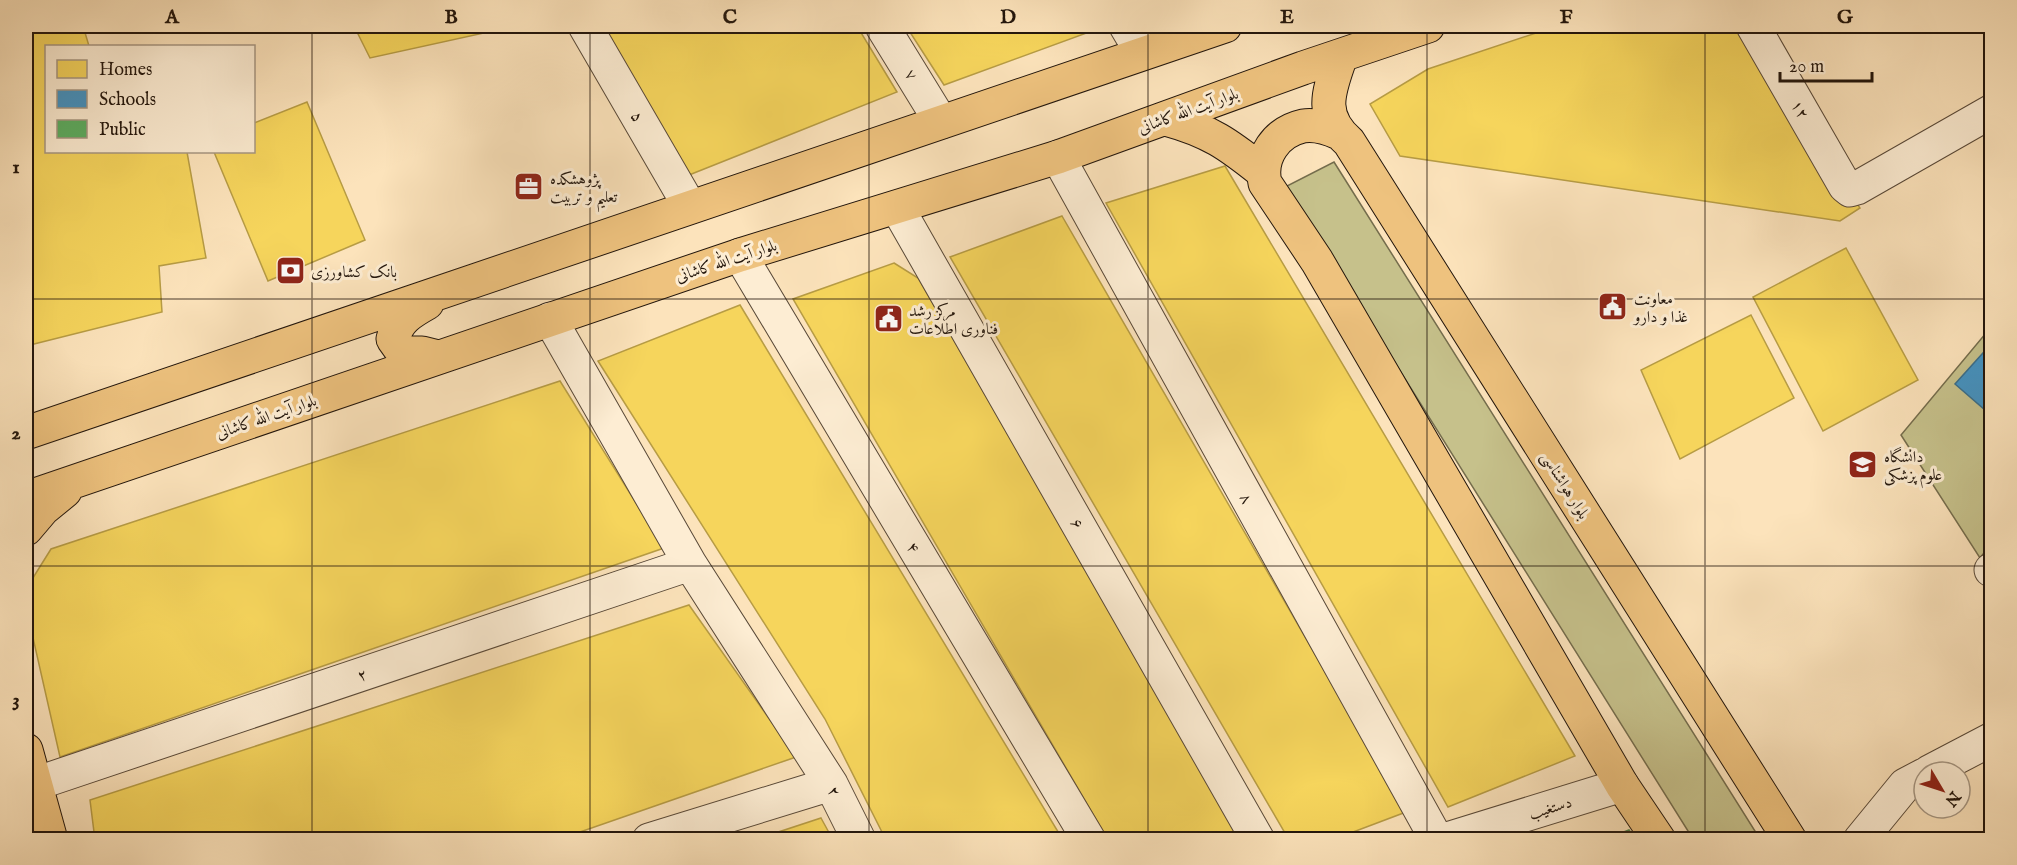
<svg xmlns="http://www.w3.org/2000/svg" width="2017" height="865" viewBox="0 0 2017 865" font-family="'IM FELL English',Amiri,serif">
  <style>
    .green { fill: #c6c18b; stroke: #746c4c; stroke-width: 1.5 }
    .homes { fill: #f6d55c; stroke: #b79c44; stroke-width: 1.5 }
    .schools { fill: #4393c3; stroke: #396e8c; stroke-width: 1.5 }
    .public { fill: #5aae61; stroke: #4a8048; stroke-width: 1.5 }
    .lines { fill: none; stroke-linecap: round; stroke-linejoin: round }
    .minor-casing { stroke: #594938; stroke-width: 35 }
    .major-casing { stroke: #23160c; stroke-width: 35 }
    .minor { stroke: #fdedd3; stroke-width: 33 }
    .major { stroke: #eec27e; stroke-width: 33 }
    .grid { fill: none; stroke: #23160c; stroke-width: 1.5; stroke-opacity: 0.55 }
    .labels { text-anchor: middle; stroke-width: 6; stroke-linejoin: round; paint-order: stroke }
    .street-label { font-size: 16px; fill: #23160c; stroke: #fdedd3 }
    .poi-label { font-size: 16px; fill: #23160c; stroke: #fdedd3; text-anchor: start }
    .neatline { fill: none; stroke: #23160c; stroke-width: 2 }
    .grid-label { font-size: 20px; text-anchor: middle; font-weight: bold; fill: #23160c }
  </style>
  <rect width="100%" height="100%" fill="#fce3bb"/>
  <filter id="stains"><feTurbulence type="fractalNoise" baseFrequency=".00333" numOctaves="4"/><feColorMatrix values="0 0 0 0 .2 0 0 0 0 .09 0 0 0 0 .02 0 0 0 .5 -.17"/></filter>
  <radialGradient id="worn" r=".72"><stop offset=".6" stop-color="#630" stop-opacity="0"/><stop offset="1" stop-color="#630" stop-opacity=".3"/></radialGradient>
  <path class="green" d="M1334,162L1760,839H1693L1285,187Z
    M1991,327V544L1980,558L1901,435Z"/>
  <path class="homes" d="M26,26H83L89,46H46V152H187L206,258L159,266L162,312L26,346Z
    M354,26H516L370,58Z
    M602,26H857L897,92L689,175Z
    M906,26H1102L1103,27L944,85Z
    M1557,26H1739L1771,79L1860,208L1840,221L1400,156L1370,104L1428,69Z
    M307,102L365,240L268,281L214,152H254V123Z
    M1225,166L1575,756L1448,807L1106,203Z
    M1062,216L1406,812L1332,840H1289L950,257Z
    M1846,248L1918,380L1823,431L1753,297Z
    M894,263L918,278L1242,840H1108L793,299Z
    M740,305L1063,840H886L825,719L598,361Z
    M1751,315L1794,398L1680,459L1641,370Z
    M560,381L664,548L60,757L26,607V589L51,549Z
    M689,605L796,757L557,840H95L90,800Z
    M821,818L833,840H754Z"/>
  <path class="schools" d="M1992,343V416L1955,384Z"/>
  <path class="public" d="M1629,830L1636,840H1603Z"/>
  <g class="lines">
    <defs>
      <path id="minor" d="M585,26L690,207
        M882,26L941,122
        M1126,26L1142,53
        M1753,26L1845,186L1850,190L1857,188L1992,111
        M1058,157L1437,840
        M897,207L1258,840
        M740,255L1089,840
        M550,319L690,564L831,784L859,840
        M1991,570H1992
        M1929,772L1992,739
        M35,784L690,564
        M649,840L831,784
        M1444,840L1622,785
        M1860,840L1905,785L1924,775"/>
      <path id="major" d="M1341,56C1330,89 1317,114 1349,142L1790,840
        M1166,119C1210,131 1228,144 1263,172
        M1339,133C1328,128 1316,124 1303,126C1276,132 1259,157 1265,183L1317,261L1622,785L1659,840
        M427,303C411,312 397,320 393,339L403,353H422L438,357
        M26,433L1225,26
        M26,498L740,255L1058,157L1303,68L1428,26
        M26,529L43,509L65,491
        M26,750L51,840"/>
    </defs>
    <use href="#minor" class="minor-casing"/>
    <use href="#major" class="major-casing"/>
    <use href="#minor" class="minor"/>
    <use href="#major" class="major"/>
  </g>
  <path class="grid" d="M312,26V840M590,26V840M869,26V840M1148,26V840M1427,26V840M1705,26V840M26,299H1992M26,566H1992"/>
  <defs>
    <symbol id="office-square" viewBox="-11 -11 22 22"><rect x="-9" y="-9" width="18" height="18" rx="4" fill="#8f2418" stroke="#fdedd3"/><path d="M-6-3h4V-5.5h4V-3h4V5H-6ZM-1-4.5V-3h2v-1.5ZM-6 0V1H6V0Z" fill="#fff"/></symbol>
    <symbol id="bank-square" viewBox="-11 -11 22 22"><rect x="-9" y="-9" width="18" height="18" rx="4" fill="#8f2418" stroke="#fdedd3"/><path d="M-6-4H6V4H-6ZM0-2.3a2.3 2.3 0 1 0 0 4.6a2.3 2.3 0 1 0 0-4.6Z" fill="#fff"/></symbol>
    <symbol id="civic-square" viewBox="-11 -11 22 22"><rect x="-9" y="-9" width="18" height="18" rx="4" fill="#8f2418" stroke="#fdedd3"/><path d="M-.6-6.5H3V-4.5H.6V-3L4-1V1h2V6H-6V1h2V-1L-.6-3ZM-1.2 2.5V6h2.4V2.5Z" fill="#fff"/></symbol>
    <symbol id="university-square" viewBox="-11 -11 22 22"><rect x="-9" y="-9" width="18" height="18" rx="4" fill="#8f2418" stroke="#fdedd3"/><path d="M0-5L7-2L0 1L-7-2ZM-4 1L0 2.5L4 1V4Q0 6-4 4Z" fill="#fff"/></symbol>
  </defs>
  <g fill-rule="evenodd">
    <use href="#office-square" x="512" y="170" width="33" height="33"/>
    <use href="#bank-square" x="274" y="254" width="33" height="33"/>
    <use href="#civic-square" x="1596" y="290" width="33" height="33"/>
    <use href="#civic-square" x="872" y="302" width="33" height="33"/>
    <use href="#university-square" x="1846" y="448" width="33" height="33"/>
  </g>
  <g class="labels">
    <g class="street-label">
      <text transform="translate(912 74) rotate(58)" y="6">۷</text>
      <text transform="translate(1801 109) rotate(60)" y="6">۱۲</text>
      <text transform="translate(1188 110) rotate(-20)" y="6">بلوار آیت الله کاشانی</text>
      <text transform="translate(638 116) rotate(60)" y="6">۵</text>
      <text transform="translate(726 260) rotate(-18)" y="6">بلوار آیت الله کاشانی</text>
      <text transform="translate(266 416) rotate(-19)" y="6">بلوار آیت الله کاشانی</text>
      <text transform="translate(1566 485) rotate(58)" y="6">بلوار هواشناسی</text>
      <text transform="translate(1247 498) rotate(61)" y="6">۸</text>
      <text transform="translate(1078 523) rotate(60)" y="6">۶</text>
      <text transform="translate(914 547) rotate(59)" y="6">۴</text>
      <text transform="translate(362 674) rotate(-19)" y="6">۲</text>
      <text transform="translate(835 791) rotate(63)" y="6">۲</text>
      <text transform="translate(1550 807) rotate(-17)" y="6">دستغیب</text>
    </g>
    <g class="poi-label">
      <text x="550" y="184">پژوهشکده<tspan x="550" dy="18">تعلیم و تربیت</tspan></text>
      <text x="311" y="277">بانک کشاورزی</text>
      <text x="1634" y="304">معاونت<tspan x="1634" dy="18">غذا و دارو</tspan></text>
      <text x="909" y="316">مرکز رشد<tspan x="909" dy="18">فناوری اطلاعات</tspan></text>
      <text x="1884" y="462">دانشگاه<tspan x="1884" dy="18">علوم پزشکی</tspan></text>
    </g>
  </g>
  <rect width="2017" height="865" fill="none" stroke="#fce3bb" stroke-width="66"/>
  <rect x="45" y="45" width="210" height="108" fill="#fdedd3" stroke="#a69783" stroke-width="1.5"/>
  <rect x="57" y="60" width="30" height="18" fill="#f6d55c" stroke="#a69783" stroke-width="1.5"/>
  <text x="99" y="75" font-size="18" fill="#23160c">Homes</text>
  <rect x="57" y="90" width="30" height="18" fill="#4393c3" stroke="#a69783" stroke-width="1.5"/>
  <text x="99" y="105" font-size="18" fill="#23160c">Schools</text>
  <rect x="57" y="120" width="30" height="18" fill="#5aae61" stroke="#a69783" stroke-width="1.5"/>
  <text x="99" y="135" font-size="18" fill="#23160c">Public</text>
  <g transform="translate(1942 790) rotate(129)"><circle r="28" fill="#fdedd3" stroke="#a69783" stroke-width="1.5"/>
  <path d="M0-4.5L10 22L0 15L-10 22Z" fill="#8f2418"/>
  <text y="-9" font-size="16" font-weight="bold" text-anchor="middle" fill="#23160c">N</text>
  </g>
  <path d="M1780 72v9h92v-9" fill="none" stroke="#23160c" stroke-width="3"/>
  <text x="1789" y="72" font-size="18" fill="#23160c" stroke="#fdedd3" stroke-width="4.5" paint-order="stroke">20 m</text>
  <rect x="33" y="33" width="1951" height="799" class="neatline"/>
  <g class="grid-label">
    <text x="172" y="23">A</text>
    <text x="451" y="23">B</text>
    <text x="730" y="23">C</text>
    <text x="1008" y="23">D</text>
    <text x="1287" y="23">E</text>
    <text x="1566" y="23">F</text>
    <text x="1845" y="23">G</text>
    <text x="16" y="173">1</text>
    <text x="16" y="439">2</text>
    <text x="16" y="706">3</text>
  </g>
  <rect width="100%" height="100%" filter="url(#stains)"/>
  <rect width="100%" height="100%" fill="url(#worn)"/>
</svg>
